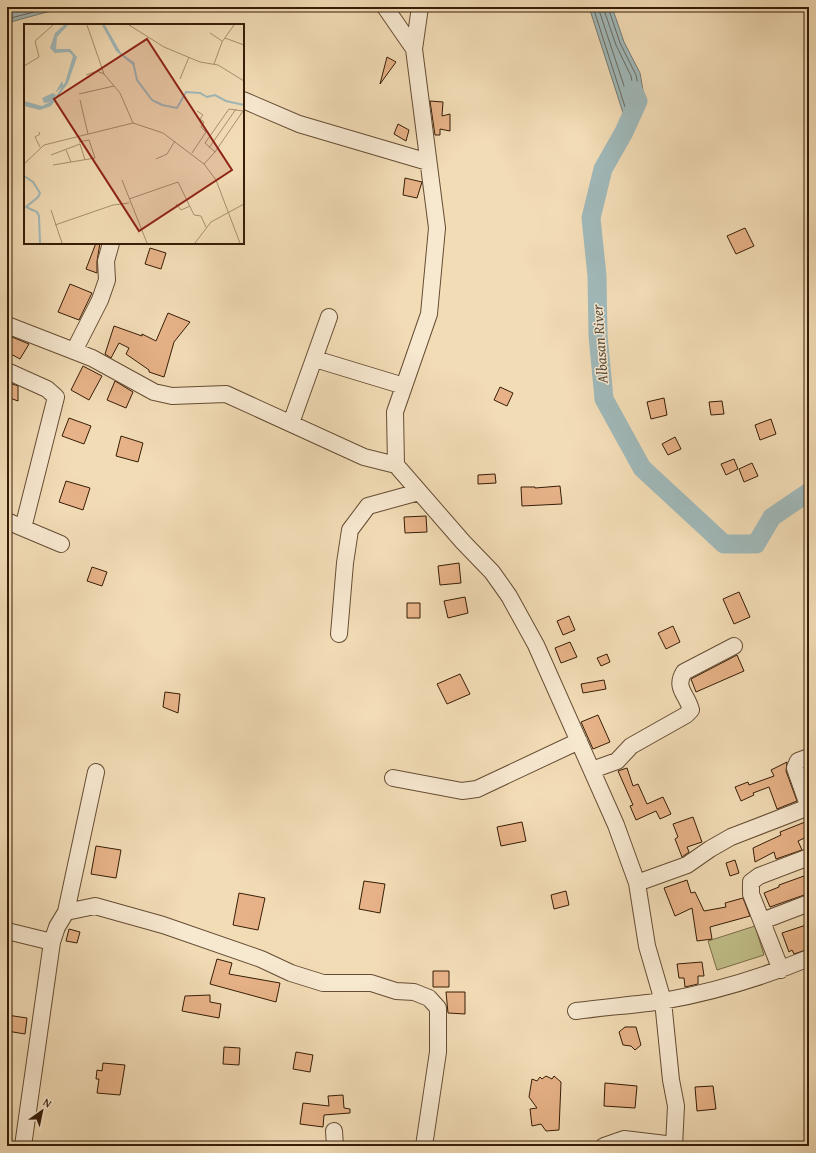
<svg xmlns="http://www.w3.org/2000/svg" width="816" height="1153" viewBox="0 0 816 1153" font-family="'Gentium Book Plus',serif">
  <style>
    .green { fill: #c0bf89; stroke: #7b6e48 }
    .water { fill: #a0b9ba; stroke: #767b72 }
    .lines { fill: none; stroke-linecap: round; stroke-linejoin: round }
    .shore { stroke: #6b6b60; stroke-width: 1 }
    .river { stroke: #a0b9ba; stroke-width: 19 }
    .building { fill: #e7b287; stroke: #361d07 }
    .minor-casing { stroke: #654d33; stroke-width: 18 }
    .minor { stroke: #f7e8d0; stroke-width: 16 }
    .labels { text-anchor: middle; stroke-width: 3; stroke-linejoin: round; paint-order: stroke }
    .water-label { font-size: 15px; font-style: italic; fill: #564c3d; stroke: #f7e8d0 }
    .inset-river { fill: none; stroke: #a0b9ba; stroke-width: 2 }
    .inset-road { fill: none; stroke: #a79070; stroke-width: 1 }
    .view { fill: #8f2418; fill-opacity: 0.15; stroke: #8f2418; stroke-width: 2 }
    .inset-edge { fill: none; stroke: #361d07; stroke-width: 2 }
  </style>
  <rect width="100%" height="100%" fill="#f2dcb6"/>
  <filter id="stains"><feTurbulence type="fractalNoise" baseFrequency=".005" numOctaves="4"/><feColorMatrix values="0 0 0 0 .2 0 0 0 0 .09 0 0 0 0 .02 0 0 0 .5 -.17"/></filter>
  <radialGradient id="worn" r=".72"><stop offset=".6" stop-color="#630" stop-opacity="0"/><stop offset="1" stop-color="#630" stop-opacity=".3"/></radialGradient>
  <path class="green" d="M755,926L764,955L717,970L708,941Z"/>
  <path class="water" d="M7,7H65L7,23Z
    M589,7H612L624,42L640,73L645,102L625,119Z"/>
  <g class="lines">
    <path class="shore" d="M593,7L626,110L628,111L641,100L636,75L620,43L608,7
      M598,7L629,101L631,102L635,98L631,76L616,45L603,7
      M7,19L53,7"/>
    <path class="river" d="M633,90L638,101L624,132L603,169L591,218L597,276L598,335L604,399L642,468L724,544H756L772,517L809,492"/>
  </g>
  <path class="building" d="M387,57L396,62L380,84Z
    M430,101L443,102L442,116L450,114V131L440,129V135H435Z
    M398,124L409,130L406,141L394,134Z
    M405,178L422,182L417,198L403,195Z
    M745,228L754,246L736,254L727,236Z
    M96,243H100L97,261V273L86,269Z
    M150,248L166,253L161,269L145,264Z
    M70,284L92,293L79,320L58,312Z
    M168,313L190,322L174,342L164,377L149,372V370L126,354L129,348L119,343L111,358L105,354L114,326L142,336V334L156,341Z
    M12,337L29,344L20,359L7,352V345Z
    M83,366L102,376L89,400L71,390Z
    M115,381L133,392L126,408L107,400Z
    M7,382L18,386V401L7,397Z
    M500,387L513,393L507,406L494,400Z
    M664,398L667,415L651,419L647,402Z
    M722,401L724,414L711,415L709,402Z
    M69,418L91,426L84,444L62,436Z
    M771,419L776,434L760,440L755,425Z
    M121,436L143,443L138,462L116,456Z
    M675,437L681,449L668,455L662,444Z
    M734,459L738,469L726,475L721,464Z
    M752,463L758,476L744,482L739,469Z
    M495,474L496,483L478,484V475Z
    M66,481L90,488L83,510L59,502Z
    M560,486L562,504L522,506L521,487H535V488Z
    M426,516L427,532L405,533L404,517Z
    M459,563L461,583L440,585L438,566Z
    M92,567L107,572L102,586L87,581Z
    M739,592L750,617L734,624L723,599Z
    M465,597L468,613L448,618L444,601Z
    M407,603H420V618H407Z
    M569,616L575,630L563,635L557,621Z
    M673,626L680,642L666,649L658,633Z
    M570,642L577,657L561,663L555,648Z
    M607,654L610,662L601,666L597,658Z
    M737,655L744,671L696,692L691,679Z
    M460,674L470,694L447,704L437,684Z
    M604,680L606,689L583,693L581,684Z
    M165,692L180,694L178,713L163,707Z
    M598,715L610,742L593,749L581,722Z
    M787,762L786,771L797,801L777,809L769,787L753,793L754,795L741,801L735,787L748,782L749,785L774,776L771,770Z
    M627,768L633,786L638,784L647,804L663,797L671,814L660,819L656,811L636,820L630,806L633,805L618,771Z
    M693,817L702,842L687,847L689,852L682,857L675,839L678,837L673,824Z
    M522,822L526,841L501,846L497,827Z
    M805,822L809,828V836L798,841L802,850L776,859L774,852L755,862L753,848L781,835L780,832Z
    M96,846L121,850L116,878L91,874Z
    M735,860L739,873L730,876L726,863Z
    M804,876L809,887V890L806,891L807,894L770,907L764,893L779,887V885Z
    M687,880L691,893L695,892L704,911L726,907L725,903L743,898L750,916L710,927L712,939L697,941L692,908L675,916L664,888Z
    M364,881L385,884L380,913L359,909Z
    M566,891L569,905L554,909L551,895Z
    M239,893L265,898L258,930L233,925Z
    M809,924V949L794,954L792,950L789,952L782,933Z
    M69,929L80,932L77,943L66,941Z
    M217,959L232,963L229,974L280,983L276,1002L210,984Z
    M702,962L704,976H698V984L685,987L684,978H679L677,964Z
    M433,971H449V987H433Z
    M446,992H465V1014L448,1013Z
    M210,995V1002L221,1004L219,1018L182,1011L185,996Z
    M7,1015L27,1018L25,1034L7,1031Z
    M625,1027H636L641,1045L635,1050L631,1046L623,1045L619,1032Z
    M224,1047L240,1048L239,1065L223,1064Z
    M296,1052L313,1055L310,1072L293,1069Z
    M103,1063L125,1065L120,1095L97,1093L99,1079H96L97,1070L102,1071Z
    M546,1076L552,1079L554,1076L561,1082L559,1130L546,1131L541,1124L532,1126L530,1109L537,1108L529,1097L532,1079L537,1081L540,1077L542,1079Z
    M605,1083L637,1086L635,1108L604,1106Z
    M713,1086L716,1109L697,1111L695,1087Z
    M343,1095L344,1108L350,1109V1113L324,1115L323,1127L300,1124L303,1103L329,1106L328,1096Z"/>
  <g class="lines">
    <defs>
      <path id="minor" d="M385,7L414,49
        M420,7L414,49L437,228L429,314L395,412L396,465L463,542L492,572L509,596L536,645L616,825L637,883L647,946L663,1001L671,1080L676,1106L674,1146
        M243,100L299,124L428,162
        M7,325L92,358L154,392L172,396L226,394L364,457L396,465
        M74,351L100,300L107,280L106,261L111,243
        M315,359L404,386
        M7,371L47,389L56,397L23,528L7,521
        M291,423L329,317
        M23,528L61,544
        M339,634L345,563L350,530L368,506L419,492
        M592,770L617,761L631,746L686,715L691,710C687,694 674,688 684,672L734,646
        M393,778L462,791L477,789L579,741
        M637,883L687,865L710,849L731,837L806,808L808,805L795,768L798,761L809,757
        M66,912L95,906L163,925L261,959L291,973L323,983H371L396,991L414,992L429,998L438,1008V1052L424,1146
        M762,921L809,903
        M7,931L52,942
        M781,970L751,894V882L759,876L809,857
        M576,1011C605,1007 635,1005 663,1001C713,992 763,977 809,958
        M334,1131L335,1146
        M23,1146L52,942L57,927L66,912L96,772
        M604,1146L624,1139L674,1145"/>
    </defs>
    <use href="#minor" class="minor-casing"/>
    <use href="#minor" class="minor"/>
  </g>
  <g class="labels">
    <g class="water-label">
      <text transform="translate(600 344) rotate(-94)" y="5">Albasan River</text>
    </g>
  </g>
  <g transform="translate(24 24)">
    <rect width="220" height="220" fill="#f2dcb6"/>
    <path d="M40,1H44L33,13L32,25H46L53,33L44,59L27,82L16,86L0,82V77L18,82L26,78L20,79L18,74L29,69L32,71L30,75L38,63L31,69L38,57L39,61L41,59L49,32L45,28L31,29L26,24L31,9ZM78,1H81L97,29L111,39L110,42L92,27Z" fill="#a0b9ba"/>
    <path class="inset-river" d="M109,38L113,56L128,76L138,81L153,84L162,68L176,69L183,73L191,71L202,77L220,81M0,152L9,158L16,169L14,173L2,183L13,188L15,192L16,219"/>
    <path class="inset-road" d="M63,1L80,50L96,69L109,99L139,109L180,140L192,156L216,219M105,1L140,23L176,38L194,41L220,57M186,9L198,17M201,14L220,21M190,40L198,18L210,1M0,42L15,33L11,17L29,1M62,51L73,47L80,50M156,55L165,33M55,70L90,62M56,76L64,110M15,108L16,110L11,113L16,123M56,120L61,136M185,124L212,85M42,126L47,138M168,129L182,108L177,103L180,98L176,95L179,91L173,87M27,131L56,120M132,135L143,130L151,117M0,140L20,121L109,99M180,140L191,128L219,87L205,85L181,119L191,128M29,141L71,134L65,116L55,118M98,156L123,219M105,175L154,158L170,191L177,192L182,203M152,180L157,186L166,182M27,186L38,219M31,201L89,181L105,179M171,219L187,198L220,180"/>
    <path class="view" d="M123,15L208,146L115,207L30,75Z"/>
    <rect width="220" height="220" class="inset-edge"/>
  </g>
  <rect width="816" height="1153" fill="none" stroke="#f2dcb6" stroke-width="24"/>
  <rect x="8" y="8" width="800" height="1137" fill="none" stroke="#361d07" stroke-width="2"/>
  <rect x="12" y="12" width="792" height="1129" fill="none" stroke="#361d07"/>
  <g transform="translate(42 1111) rotate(33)" stroke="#f7e8d0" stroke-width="3" paint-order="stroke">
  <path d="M0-3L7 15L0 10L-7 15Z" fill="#361d07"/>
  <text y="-6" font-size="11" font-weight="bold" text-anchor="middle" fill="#361d07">N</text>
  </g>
  <rect width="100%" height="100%" filter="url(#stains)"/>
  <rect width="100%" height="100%" fill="url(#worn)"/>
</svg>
